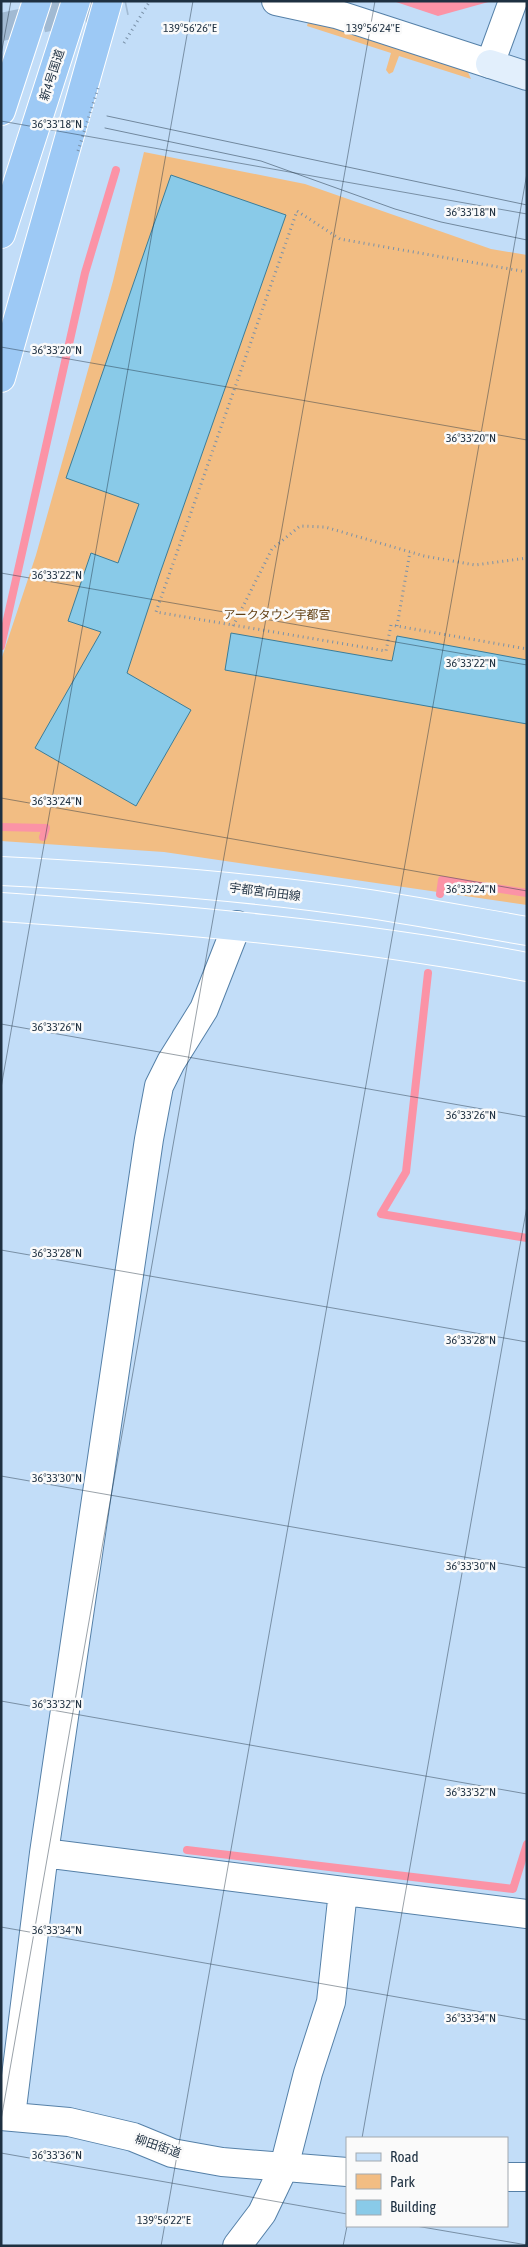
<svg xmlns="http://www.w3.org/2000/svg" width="528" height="2247" viewBox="0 0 528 2247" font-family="'Asap Condensed','Noto Sans JP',sans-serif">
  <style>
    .green { fill: #f2bd83 }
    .water { fill: #fb93a6 }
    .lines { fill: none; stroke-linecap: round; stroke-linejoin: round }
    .stream { stroke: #fb93a6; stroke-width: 8 }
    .building { fill: #89cae8; stroke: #3c7d99 }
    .street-tunnel { stroke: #a1bad3; stroke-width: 28; stroke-dasharray: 28 14; stroke-linecap: butt }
    .street-casing { stroke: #5580a8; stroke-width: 30 }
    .secondary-casing { stroke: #5580a8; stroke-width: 30 }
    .primary-casing { stroke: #fff; stroke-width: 30 }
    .highway-casing { stroke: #fff; stroke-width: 30 }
    .path { stroke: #7a91a8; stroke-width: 3; stroke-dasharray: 1 4; stroke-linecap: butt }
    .street { stroke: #fff; stroke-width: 28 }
    .secondary { stroke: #e2effc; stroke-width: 28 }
    .primary { stroke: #c4dff9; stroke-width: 28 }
    .highway { stroke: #9dc9f5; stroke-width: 28 }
    .tram { stroke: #71889e; stroke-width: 1 }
    .path-bridge { stroke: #7a91a8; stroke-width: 3; stroke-dasharray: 1 4; stroke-linecap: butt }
    .ticks { fill: none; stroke: #1e3041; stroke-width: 1; stroke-opacity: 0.45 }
    .labels { text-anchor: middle; stroke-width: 5; stroke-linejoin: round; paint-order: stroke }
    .street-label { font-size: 12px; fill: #1e3041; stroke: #fafafa }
    .park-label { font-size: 12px; fill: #634014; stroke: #fafafa }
    .ticks-label { font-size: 12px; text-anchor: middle; fill: #1e3041; stroke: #fafafa; stroke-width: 5; stroke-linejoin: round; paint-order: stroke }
  </style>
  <rect width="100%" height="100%" fill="#c2ddf8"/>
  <path class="green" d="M310,15L464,63L471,79L399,56L393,72L389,74L386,70L391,53L307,26Z
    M144,152L305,184L491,249L527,255V905L164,852L1,841V660L36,555L113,281Z"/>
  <path class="water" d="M393,1H492L438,16Z"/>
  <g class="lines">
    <path class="stream" d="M1,646L85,273L116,170
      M1,827L46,828L43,837
      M440,894L442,880L527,893
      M428,973L406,1172L381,1214L527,1238
      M187,1850L513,1889L527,1844"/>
  </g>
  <path class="building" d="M171,175L286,215L159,576L127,673L191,710L136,806L35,748L101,632L68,621L91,553L118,563L139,504L66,478Z
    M231,633L392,661L397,636L527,660V724L225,670Z"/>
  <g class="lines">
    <path class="street-tunnel" d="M1,27L126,1"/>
    <defs>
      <path id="street" d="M276,1L336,14L490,64L513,1
        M44,1853L527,1914
        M1,2116L69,2122L133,2137L172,2153L222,2162L347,2172
        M11,2116L44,1853L149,1139L159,1086L171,1062L204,1009L237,925
        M507,2177H527
        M237,2246L262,2213L284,2167L308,2073L331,2002L343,1891"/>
      <path id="secondary" d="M490,64L527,76"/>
      <path id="primary" d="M1,871C124,877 248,886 370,904C422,912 475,922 527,931
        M1,907C178,919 353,934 527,967"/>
      <path id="highway" d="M1,111L37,1
        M1,234L76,1
        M1,378L108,1"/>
    </defs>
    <use href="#street" class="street-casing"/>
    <use href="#secondary" class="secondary-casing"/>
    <use href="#primary" class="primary-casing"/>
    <use href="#highway" class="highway-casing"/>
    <path class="path" d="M124,43L150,1
      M527,272L340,239L297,211L156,612L386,651L391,625L527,649
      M233,626L272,549L300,526L325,527L424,556L475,565L527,558
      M397,626L410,552"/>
    <use href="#street" class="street"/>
    <use href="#secondary" class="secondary"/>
    <use href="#primary" class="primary"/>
    <use href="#highway" class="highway"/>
    <path class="tram" d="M107,116L527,205
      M105,128L261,161L395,209L441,222L527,240"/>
    <path class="path-bridge" d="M78,151L99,85"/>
  </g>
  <path class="ticks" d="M1,55L11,1M1,121L527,214M1,347L527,440M1,573L527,665M1,798L527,891M1,1024L527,1117M1,1088L193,1M1,1250L527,1342M1,1476L527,1568M1,1701L527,1794M1,1927L527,2020M1,2120L375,1M362,2138L527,1206M1,2153L347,2214M416,2226L527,2245M161,2246L527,173M343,2246L347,2226M525,2246L527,2238"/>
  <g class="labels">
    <g class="street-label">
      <text transform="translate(52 75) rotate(-72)" y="4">新4号国道</text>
      <text transform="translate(265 892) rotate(7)" y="4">宇都宮向田線</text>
      <text transform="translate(158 2146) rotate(19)" y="4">柳田街道</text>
    </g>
    <g class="park-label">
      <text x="277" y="619">アークタウン宇都宮</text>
    </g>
  </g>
  <g class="ticks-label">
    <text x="373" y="32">139°56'24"E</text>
    <text x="190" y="32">139°56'26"E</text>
    <text x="57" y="128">36°33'18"N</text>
    <text x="471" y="216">36°33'18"N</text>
    <text x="57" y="354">36°33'20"N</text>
    <text x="471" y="442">36°33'20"N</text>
    <text x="57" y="579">36°33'22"N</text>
    <text x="471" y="667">36°33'22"N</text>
    <text x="57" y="805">36°33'24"N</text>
    <text x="471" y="893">36°33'24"N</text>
    <text x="57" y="1031">36°33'26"N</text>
    <text x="471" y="1119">36°33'26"N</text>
    <text x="57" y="1257">36°33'28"N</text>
    <text x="471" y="1344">36°33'28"N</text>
    <text x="57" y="1482">36°33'30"N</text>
    <text x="471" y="1570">36°33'30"N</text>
    <text x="57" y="1708">36°33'32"N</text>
    <text x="471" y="1796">36°33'32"N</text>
    <text x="57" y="1934">36°33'34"N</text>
    <text x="471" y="2022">36°33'34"N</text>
    <text x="57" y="2159">36°33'36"N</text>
    <text x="164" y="2224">139°56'22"E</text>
  </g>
  <rect width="528" height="2247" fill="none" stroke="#1e3041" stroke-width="5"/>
  <rect x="346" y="2137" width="162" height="90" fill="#fafafa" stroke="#a2a9b0"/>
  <rect x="356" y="2153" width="25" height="8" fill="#c4dff9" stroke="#a2a9b0"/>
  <text x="390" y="2162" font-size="15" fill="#1e3041">Road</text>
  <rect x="356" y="2174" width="25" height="15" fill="#f2bd83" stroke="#a2a9b0"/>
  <text x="390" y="2187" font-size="15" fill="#1e3041">Park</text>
  <rect x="356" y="2200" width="25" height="15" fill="#89cae8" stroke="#a2a9b0"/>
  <text x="390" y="2212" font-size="15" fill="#1e3041">Building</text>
</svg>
